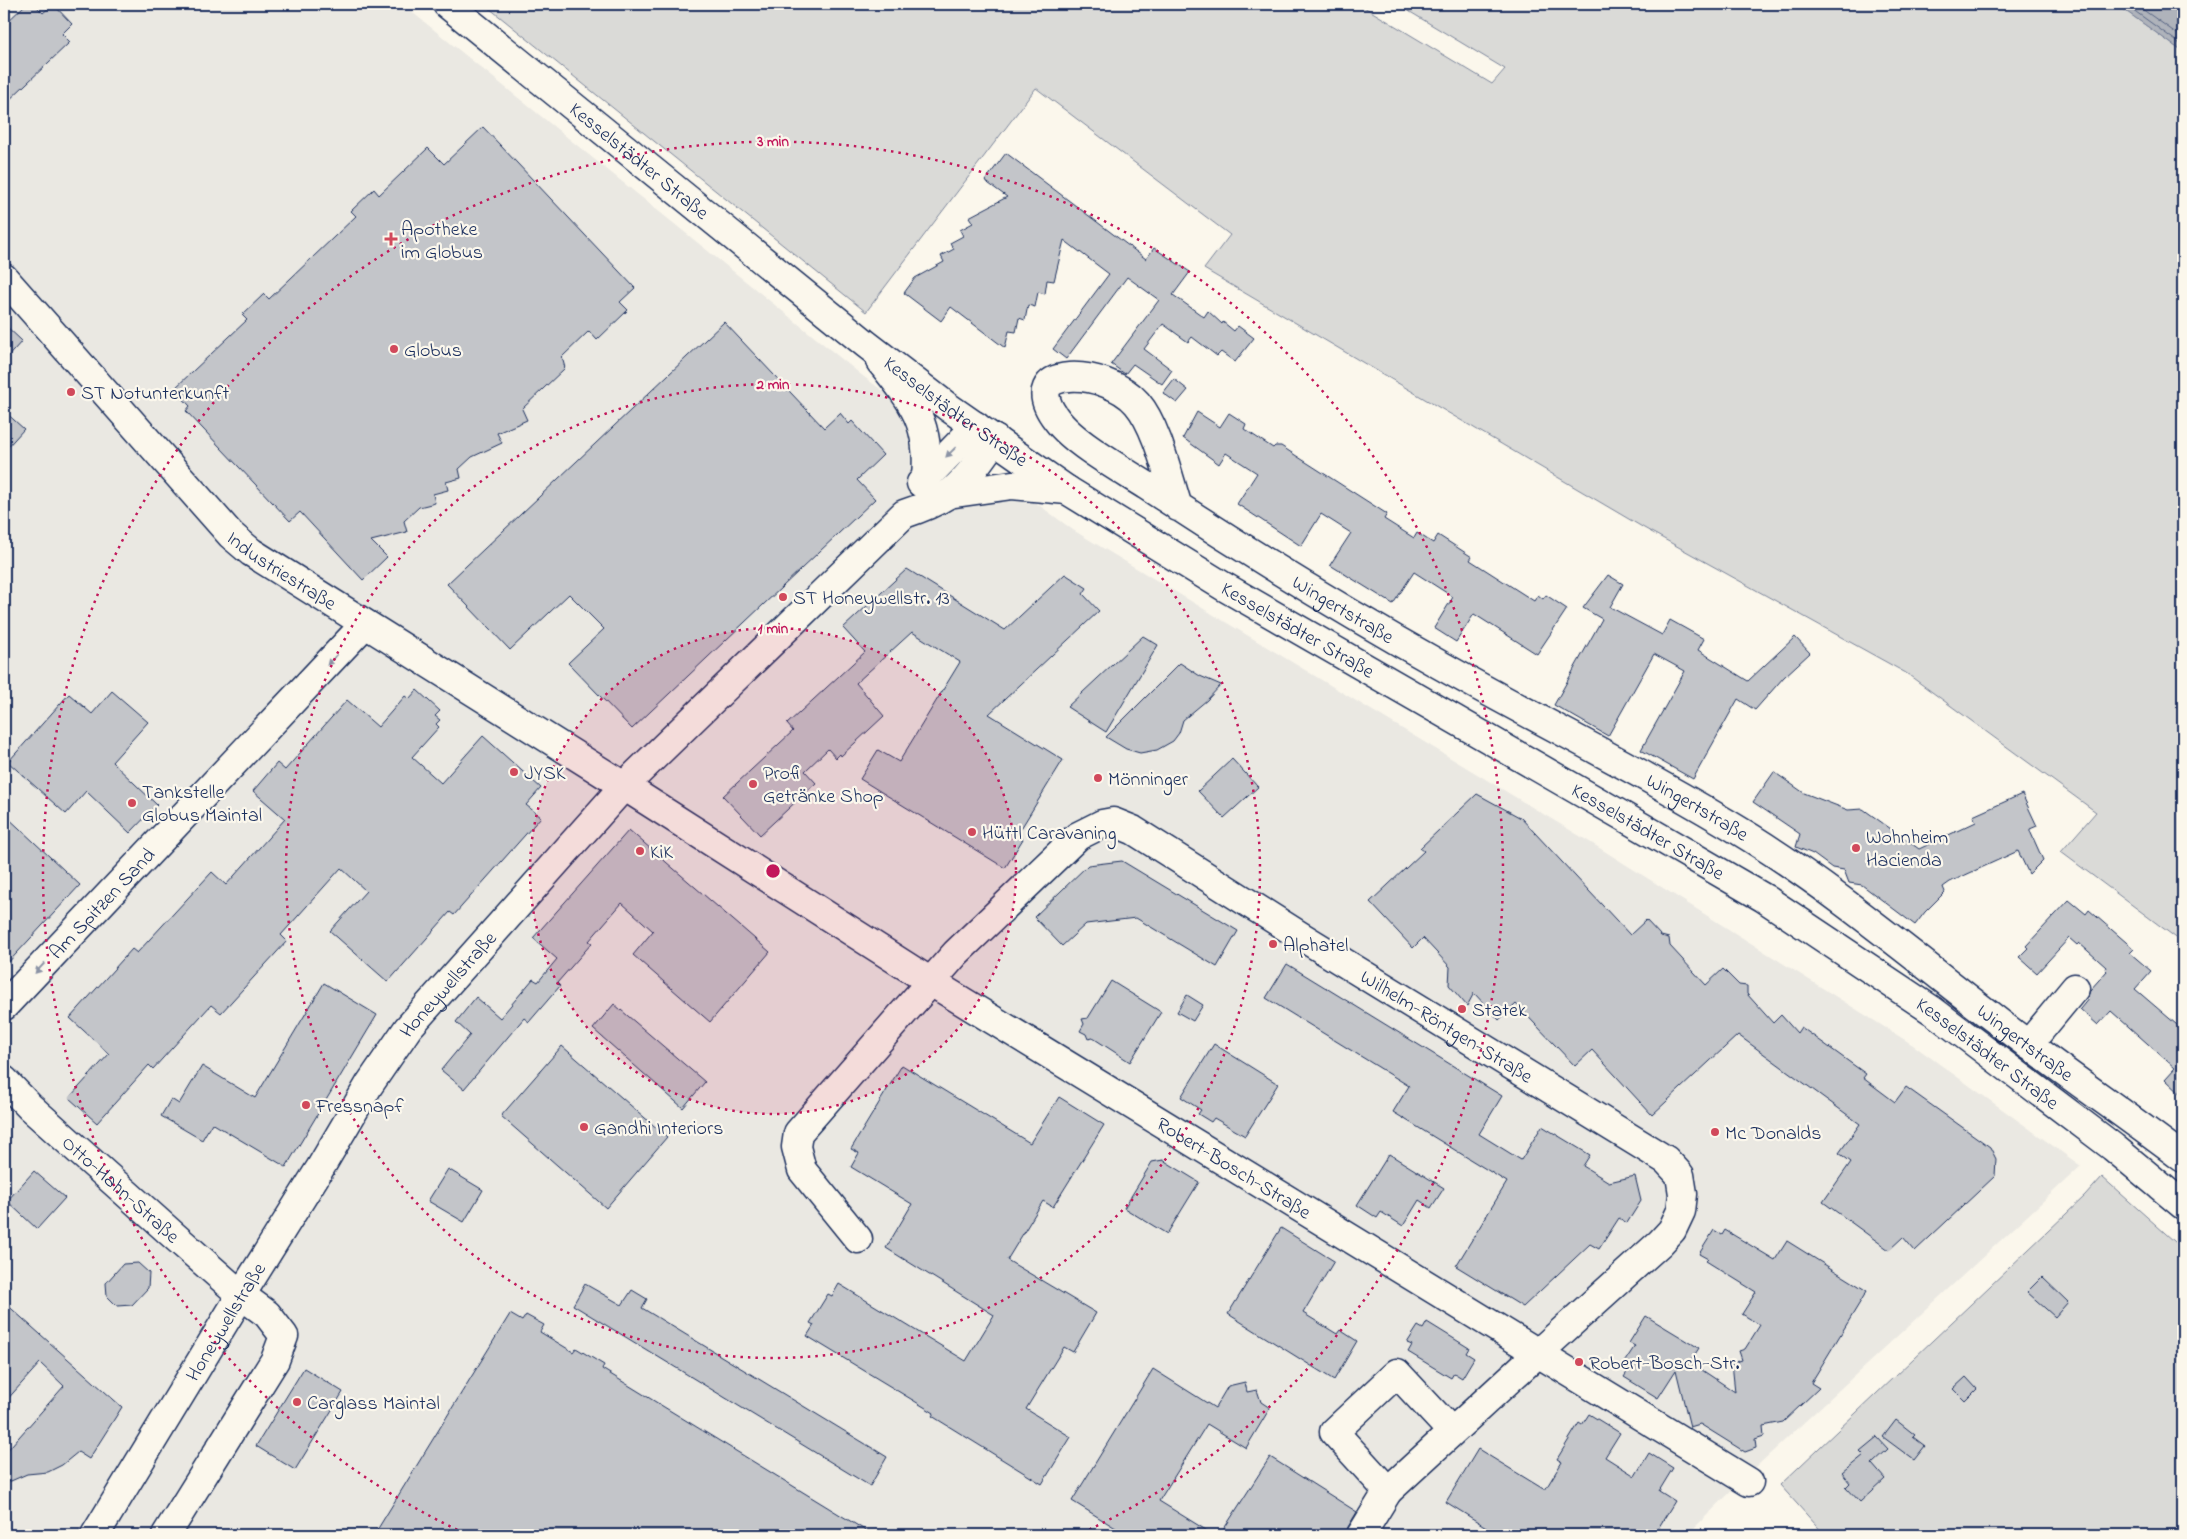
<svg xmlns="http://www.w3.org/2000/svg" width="2187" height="1539" viewBox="0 0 2187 1539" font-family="'Indie Flower',sans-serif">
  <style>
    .built { fill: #eae8e2 }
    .green { fill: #dadad7; stroke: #7a849a }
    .water { fill: #afb3bb; stroke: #747e96 }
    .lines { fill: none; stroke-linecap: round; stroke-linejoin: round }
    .shore { stroke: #566483; stroke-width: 1 }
    .building { fill: #c3c5c9; stroke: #1b2f5e }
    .minor-casing { stroke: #1b2f5e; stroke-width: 31 }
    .major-casing { stroke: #1b2f5e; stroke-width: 31 }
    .minor { stroke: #fbf7ec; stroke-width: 28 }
    .major { stroke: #fbf7ec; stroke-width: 28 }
    .oneway { fill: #8b93a5 }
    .ring { fill: none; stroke: #c2185b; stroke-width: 2.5; stroke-dasharray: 2.5 5 }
    .poi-dot { fill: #d1495b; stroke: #fbf7ec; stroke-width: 2 }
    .labels { text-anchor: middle; stroke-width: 4.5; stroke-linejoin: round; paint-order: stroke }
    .street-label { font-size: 20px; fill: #1b2f5e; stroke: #fbf7ec }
    .poi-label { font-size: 20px; fill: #1b2f5e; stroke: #fbf7ec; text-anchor: start }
    .centre { fill: #c2185b; stroke: #fbf7ec; stroke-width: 2.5 }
    .ring-label { font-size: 15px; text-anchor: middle; font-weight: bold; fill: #c2185b; stroke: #fbf7ec; stroke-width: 4.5; stroke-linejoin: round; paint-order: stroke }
  </style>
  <rect width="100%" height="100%" fill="#fbf7ec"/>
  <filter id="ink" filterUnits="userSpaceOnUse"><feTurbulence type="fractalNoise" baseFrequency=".02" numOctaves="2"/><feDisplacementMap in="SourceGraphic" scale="10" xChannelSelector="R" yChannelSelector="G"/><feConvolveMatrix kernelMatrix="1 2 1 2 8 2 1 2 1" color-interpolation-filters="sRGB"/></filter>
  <g filter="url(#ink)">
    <path class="built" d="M4,4H402L864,377L1073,530L1593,844L1913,1045L2081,1166L1758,1465L1687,1535H4Z"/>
    <path class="green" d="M484,4H1359L1492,84L1505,69L1397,4H2116L2183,52V943L2061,852L2096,812L1906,673L1644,528L1204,269L1230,235L1036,88L866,312Z
      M2102,1177L2183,1249V1535H1825L1780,1485L2085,1196Z"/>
    <path class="water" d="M2116,4H2183V52Z"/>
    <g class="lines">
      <path class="shore" d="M2125,4L2183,46
        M2135,4L2183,38"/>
    </g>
    <path class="building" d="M26,4H34L43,13L53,4L72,24L62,34L70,42L4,105V25Z
      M483,127L635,288L620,302L628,310L597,340L589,331L562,357L565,368L522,409L527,420L497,433L502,443L472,457L459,469L461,478L446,482L448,490L433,494L435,503L419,507L404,521L407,532L371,541L387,557L363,580L300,512L290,521L186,411L190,406L174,389L247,320L242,315L264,294L269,299L356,216L351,211L374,189L379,195L428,148L444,164Z
      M1006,153L1146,259L1154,248L1190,272L1173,295L1204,317L1208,311L1222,324L1223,322L1234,331L1238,326L1254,338L1235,362L1221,352L1217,356L1192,337L1188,342L1163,324L1144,349L1172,370L1162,384L1133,364L1125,374L1111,364L1159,300L1127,277L1066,359L1053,349L1109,274L1064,240L1054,281L1047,280L1045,294L1038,292L1035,307L1028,305L1025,320L1019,318L1016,332L1009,331L1005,348L951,307L941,321L904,293L915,278L944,262L941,256L954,249L950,243L963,236L960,230L973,223L969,217L1007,197L985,181Z
      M724,322L824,428L840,413L849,424L852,421L883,455L857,480L875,499L632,729L568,663L604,629L569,594L510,650L447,584Z
      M4,324L22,341L4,361Z
      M1174,379L1188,390L1177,403L1163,393Z
      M4,411L24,429L4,451Z
      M1197,412L1220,427L1229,413L1246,424L1244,429L1273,448L1275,446H1281L1387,514L1384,519L1414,538L1417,533L1433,543L1438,535L1472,557L1470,560L1534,601L1538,595L1543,599L1546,595L1567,609L1537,654L1474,614L1456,642L1434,628L1453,597L1414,572L1393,604L1330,565L1351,533L1321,514L1301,546L1237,504L1257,473L1226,453L1219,464L1183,438Z
      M907,569L1005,630L1065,574L1087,588L1083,594L1099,611L989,714L1063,760L1017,835L1023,839L1005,868L860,779L878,750L899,762L960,662L912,632L856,683L884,716L841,756L840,754L836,758L828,749L805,771L816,783L760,835L723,796L793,731L787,724L865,652L843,628Z
      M1608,575L1623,584L1610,607L1662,635L1670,620L1704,639L1698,650L1748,681L1795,637L1810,653L1784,677L1755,710L1738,699L1693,779L1641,750L1685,671L1654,654L1608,736L1554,705L1602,619L1583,608Z
      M1143,636L1158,645L1106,732L1067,707Z
      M1180,663L1200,676L1221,685L1207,700L1183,720L1179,733L1173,741L1157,750L1140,753L1126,749L1106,737Z
      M417,690L440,711L435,716L440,720L436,724L439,727L412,757L441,783L483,736L541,788L526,805L541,817L454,915L450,912L388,982L330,931L366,891L341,868L281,935L287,941L221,1013L211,1005L153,1069L149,1065L97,1123L69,1098L109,1054L70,1018L132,949L137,953L212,872L226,885L285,819L253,791L277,763L285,770L347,700L378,727L405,696L409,699Z
      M112,691L148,722L112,762L157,805L130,833L86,791L66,814L8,762L69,694L92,714Z
      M1232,759L1258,787L1224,818L1198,791Z
      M1774,772L1804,793L1848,810L1863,809L1919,849L1976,822L1973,816L2022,794L2037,826L2030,829V831L2043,860L2029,874L2018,851L1950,882L1943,887L1945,892L1925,912L1915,925L1862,885L1849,883L1844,870L1832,868L1813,854L1796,847L1800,834L1753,802Z
      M1477,794L1521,818L1630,935L1646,920L1661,936L1669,938L1670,946L1706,985L1723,969L1739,985L1747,986V994L1773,1023L1781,1015L1797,1033L1801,1027L1866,1074L1863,1078L1895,1102L1906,1087L1990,1147L1996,1159L1995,1176L1915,1251L1903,1237L1889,1250L1823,1202L1851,1162L1839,1153L1860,1124L1738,1035L1652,1115L1592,1050L1575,1066L1516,1004L1499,1020L1474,993L1467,1006L1449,985L1450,967L1423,938L1413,948L1370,902L1424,851L1420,848Z
      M4,814L80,885L4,967Z
      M629,830L770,952L710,1022L633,955L653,931L622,903L589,941L592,943L557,983L560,986L529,1022L524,1018L464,1089L441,1070L470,1035L456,1022L476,997L500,1018L533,979L538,982L557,959L533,938Z
      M1122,861L1238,931L1217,967L1136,918L1086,924L1062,946L1034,917L1088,865Z
      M2069,900L2086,914L2089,910L2134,949L2130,953L2151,971L2135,989L2183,1030V1096L2165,1079L2175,1068L2111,1011L2098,1025L2080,1009L2089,998L2088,997L2090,990L2107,971L2105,969L2106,967L2079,943L2077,945L2069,938L2037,973L2019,957L2028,948L2026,946Z
      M1287,964L1502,1096L1479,1134L1521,1160L1542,1126L1590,1155L1583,1166L1609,1182L1635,1176L1641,1201L1627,1223L1619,1218L1599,1249L1590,1244L1523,1307L1456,1266L1507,1182L1393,1112L1409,1086L1266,998Z
      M1111,981L1161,1012L1130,1062L1093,1038L1088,1039L1086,1034L1080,1031L1084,1024L1082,1019L1088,1018Z
      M324,983L377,1015L286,1167L212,1123L202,1140L161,1116L171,1099L179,1104L202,1066L255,1098Z
      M1187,995L1203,1005L1193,1021L1177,1012Z
      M614,1004L705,1082L683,1108L593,1029Z
      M1214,1044L1278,1084L1245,1136L1214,1118L1211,1122L1198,1114L1201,1110L1181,1097Z
      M562,1046L667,1137L606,1208L501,1116Z
      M902,1065L1030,1143L1059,1097L1104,1125L1053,1207L1043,1201L1007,1260L1096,1313L1073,1352L1064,1347L1026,1409L1071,1437L1042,1484L932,1416L934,1413L807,1336L814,1325L810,1323L828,1294L832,1296L839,1284L966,1361L994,1315L886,1248L912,1204L851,1167L859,1153L851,1149Z
      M1389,1154L1444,1188L1431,1208L1419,1200L1403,1226L1381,1212L1377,1218L1357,1205Z
      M1163,1160L1199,1182L1167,1234L1124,1208L1152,1162Z
      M448,1169L483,1190L464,1222L428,1201Z
      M34,1171L65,1198L37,1229L7,1201Z
      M1281,1228L1334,1261L1303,1313L1337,1334L1340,1330L1357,1341L1334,1380L1228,1314Z
      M1714,1230L1722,1235L1725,1230L1775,1260L1787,1241L1867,1291L1811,1383L1819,1388L1783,1422L1763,1426L1764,1436L1755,1439L1756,1448L1745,1452L1700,1424L1690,1427L1676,1370L1658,1398L1624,1377L1628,1371L1621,1367L1635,1346L1629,1343L1646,1316L1699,1348L1690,1362L1735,1392L1732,1363L1742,1360L1739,1351L1745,1349L1760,1325L1742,1314L1756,1292L1706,1261L1708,1259L1699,1254Z
      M138,1263L149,1273L148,1288L132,1305L117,1306L107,1296L106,1283L123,1264Z
      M2042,1277L2068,1302L2055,1317L2027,1292Z
      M585,1284L622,1305L632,1290L647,1299L642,1308L887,1457L870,1486L573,1305Z
      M4,1302L122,1407L89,1459L78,1452L62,1465L48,1472L27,1474L4,1484V1454L64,1386L40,1363L4,1403Z
      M510,1314L522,1321L526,1315L544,1325L540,1332L573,1352L576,1348L604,1365L602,1369L873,1535H374Z
      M1427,1322L1469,1348L1466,1353L1474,1358L1462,1378L1454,1373L1451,1378L1408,1352L1412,1345L1407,1343L1418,1326L1423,1329Z
      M304,1368L343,1392L295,1470L256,1446Z
      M1153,1369L1215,1408L1228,1386L1245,1382L1247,1392L1257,1390L1261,1402L1270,1408L1246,1448L1207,1424L1159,1501L1214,1535H1127L1072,1501Z
      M1966,1377L1977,1389L1965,1401L1953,1389Z
      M1589,1414L1620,1433L1605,1457L1635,1476L1649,1453L1673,1468L1659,1491L1675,1501L1654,1535H1499L1446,1502L1478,1449L1545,1490L1562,1462L1557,1459L1579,1423L1582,1425Z
      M1896,1420L1915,1435L1913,1437L1925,1446L1914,1460L1883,1437Z
      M1877,1437L1888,1449L1872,1464L1885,1479L1860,1502L1846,1487L1850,1483L1842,1473L1864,1455L1860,1451Z
      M1270,1457L1357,1512L1348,1527L1345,1535H1220Z"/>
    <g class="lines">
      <defs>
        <g id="minor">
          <path id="s1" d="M4,278L231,535L251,552L624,786L931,982L1538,1353L1388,1491L1334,1432L1397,1373L1452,1432"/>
          <path d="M880,361C912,401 931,423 926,477"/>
          <path d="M921,483L976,426"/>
          <path d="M948,494L1012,485L1067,490"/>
          <path id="s2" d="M1178,507C1168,476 1157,426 1137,403C1107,368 1013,363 1057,420C1074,443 1122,470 1147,486C1244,550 1342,610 1442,666C1545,724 1651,776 1751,838C1837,892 1915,958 1996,1020C2057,1068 2121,1111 2183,1158"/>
          <path id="s3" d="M4,1006L365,624"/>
          <path d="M2028,1045L2075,988"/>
          <path id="s4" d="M4,1080L30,1107L172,1234L241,1295L267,1314L284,1336L275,1360L166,1535"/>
          <path id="s5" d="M858,1239L802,1170L796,1147L798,1133L956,953L1078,836L1102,824L1113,822L1133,830L1299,935L1666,1160L1680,1175L1683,1194L1681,1211L1672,1230L1660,1243L1538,1353L1749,1482"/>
          <path id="s6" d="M95,1535L241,1295L319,1170L369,1085L408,1028L624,786L904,514C919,509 933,504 947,495C966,482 981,458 995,439"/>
          <path d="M1361,1535L1388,1491"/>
        </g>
        <g id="major">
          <path id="s7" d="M447,4L866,344L948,407L1067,490L1223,586L1621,815L1764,898L1933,1011L2113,1147L2183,1205"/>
        </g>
      </defs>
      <use href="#minor" class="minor-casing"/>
      <use href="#major" class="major-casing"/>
      <use href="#minor" class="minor"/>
      <use href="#major" class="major"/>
    </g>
    <defs><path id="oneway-solid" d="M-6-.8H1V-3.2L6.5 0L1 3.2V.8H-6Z" transform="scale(1.25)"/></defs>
    <g class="oneway">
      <use href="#oneway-solid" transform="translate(951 452) rotate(136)"/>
      <use href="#oneway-solid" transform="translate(332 660) rotate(133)"/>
      <use href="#oneway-solid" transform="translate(40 968) rotate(133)"/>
    </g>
  </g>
  <circle cx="773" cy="871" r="243" fill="#c2185b" fill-opacity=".12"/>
  <g class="ring">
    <circle cx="773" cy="871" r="243"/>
    <circle cx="773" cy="871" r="487"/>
    <path d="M464 1533A730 730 0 1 1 1082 1533"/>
  </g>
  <g class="poi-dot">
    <path d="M388.5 231.5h5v5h5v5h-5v5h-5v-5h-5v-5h5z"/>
    <circle cx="394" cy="349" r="5"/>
    <circle cx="71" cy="392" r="5"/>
    <circle cx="783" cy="597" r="5"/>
    <circle cx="514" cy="772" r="5"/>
    <circle cx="1098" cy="778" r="5"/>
    <circle cx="753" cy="784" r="5"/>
    <circle cx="132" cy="803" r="5"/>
    <circle cx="972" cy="832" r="5"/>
    <circle cx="1856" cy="848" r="5"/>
    <circle cx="640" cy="851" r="5"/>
    <circle cx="1273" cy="944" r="5"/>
    <circle cx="1462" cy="1009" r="5"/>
    <circle cx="306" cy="1105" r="5"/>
    <circle cx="584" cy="1127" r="5"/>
    <circle cx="1715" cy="1132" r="5"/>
    <circle cx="1579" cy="1362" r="5"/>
    <circle cx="297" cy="1402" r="5"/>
  </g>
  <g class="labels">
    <g class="street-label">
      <text dy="7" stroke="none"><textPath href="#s7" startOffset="248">Kesselstädter Straße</textPath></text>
      <text dy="7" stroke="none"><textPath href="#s7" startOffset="652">Kesselstädter Straße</textPath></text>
      <text dy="7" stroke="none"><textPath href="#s1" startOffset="405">Industriestraße</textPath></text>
      <text dy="7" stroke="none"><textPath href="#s2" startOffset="592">Wingertstraße</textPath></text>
      <text dy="7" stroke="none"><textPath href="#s7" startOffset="1058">Kesselstädter Straße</textPath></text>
      <text dy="7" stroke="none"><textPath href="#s2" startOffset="998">Wingertstraße</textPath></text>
      <text dy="7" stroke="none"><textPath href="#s7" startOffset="1462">Kesselstädter Straße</textPath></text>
      <text dy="7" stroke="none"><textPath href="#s3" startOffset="142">Am Spitzen Sand</textPath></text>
      <text dy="7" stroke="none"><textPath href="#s6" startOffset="655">Honeywellstraße</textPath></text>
      <text dy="7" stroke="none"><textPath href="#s5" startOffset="965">Wilhelm-Röntgen-Straße</textPath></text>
      <text dy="7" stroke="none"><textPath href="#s2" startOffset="1402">Wingertstraße</textPath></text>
      <text dy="7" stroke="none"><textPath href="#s7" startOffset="1868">Kesselstädter Straße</textPath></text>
      <text dy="7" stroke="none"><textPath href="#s1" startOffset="1529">Robert-Bosch-Straße</textPath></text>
      <text dy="7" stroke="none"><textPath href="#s4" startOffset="160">Otto-Hahn-Straße</textPath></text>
      <text dy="7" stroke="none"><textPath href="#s6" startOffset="250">Honeywellstraße</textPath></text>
    </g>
    <g class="poi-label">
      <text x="401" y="235">Apotheke<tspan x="401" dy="23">im Globus</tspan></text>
      <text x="404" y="356">Globus</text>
      <text x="81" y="399">ST Notunterkunft</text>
      <text x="793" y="604">ST Honeywellstr. 13</text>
      <text x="524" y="779">JYSK</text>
      <text x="763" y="779">Profi<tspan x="763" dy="23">Getränke Shop</tspan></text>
      <text x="1108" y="785">Mönninger</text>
      <text x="142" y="798">Tankstelle<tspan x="142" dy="23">Globus Maintal</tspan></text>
      <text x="982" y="839">Hüttl Caravaning</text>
      <text x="1866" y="843">Wohnheim<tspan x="1866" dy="23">Hacienda</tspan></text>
      <text x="650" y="858">KiK</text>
      <text x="1283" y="951">Alphatel</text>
      <text x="1472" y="1016">Statek</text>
      <text x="316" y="1112">Fressnapf</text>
      <text x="594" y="1134">Gandhi Interiors</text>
      <text x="1725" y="1139">Mc Donalds</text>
      <text x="1589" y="1369">Robert-Bosch-Str.</text>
      <text x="307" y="1409">Carglass Maintal</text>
    </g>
  </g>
  <circle cx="773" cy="871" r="8" class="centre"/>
  <g class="ring-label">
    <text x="773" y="146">3 min</text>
    <text x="773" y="389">2 min</text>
    <text x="773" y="633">1 min</text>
  </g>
  <rect width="2187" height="1539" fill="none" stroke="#fbf7ec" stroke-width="20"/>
  <rect x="10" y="10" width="2167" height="1519" fill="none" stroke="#1b2f5e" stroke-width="2" filter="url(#ink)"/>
</svg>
